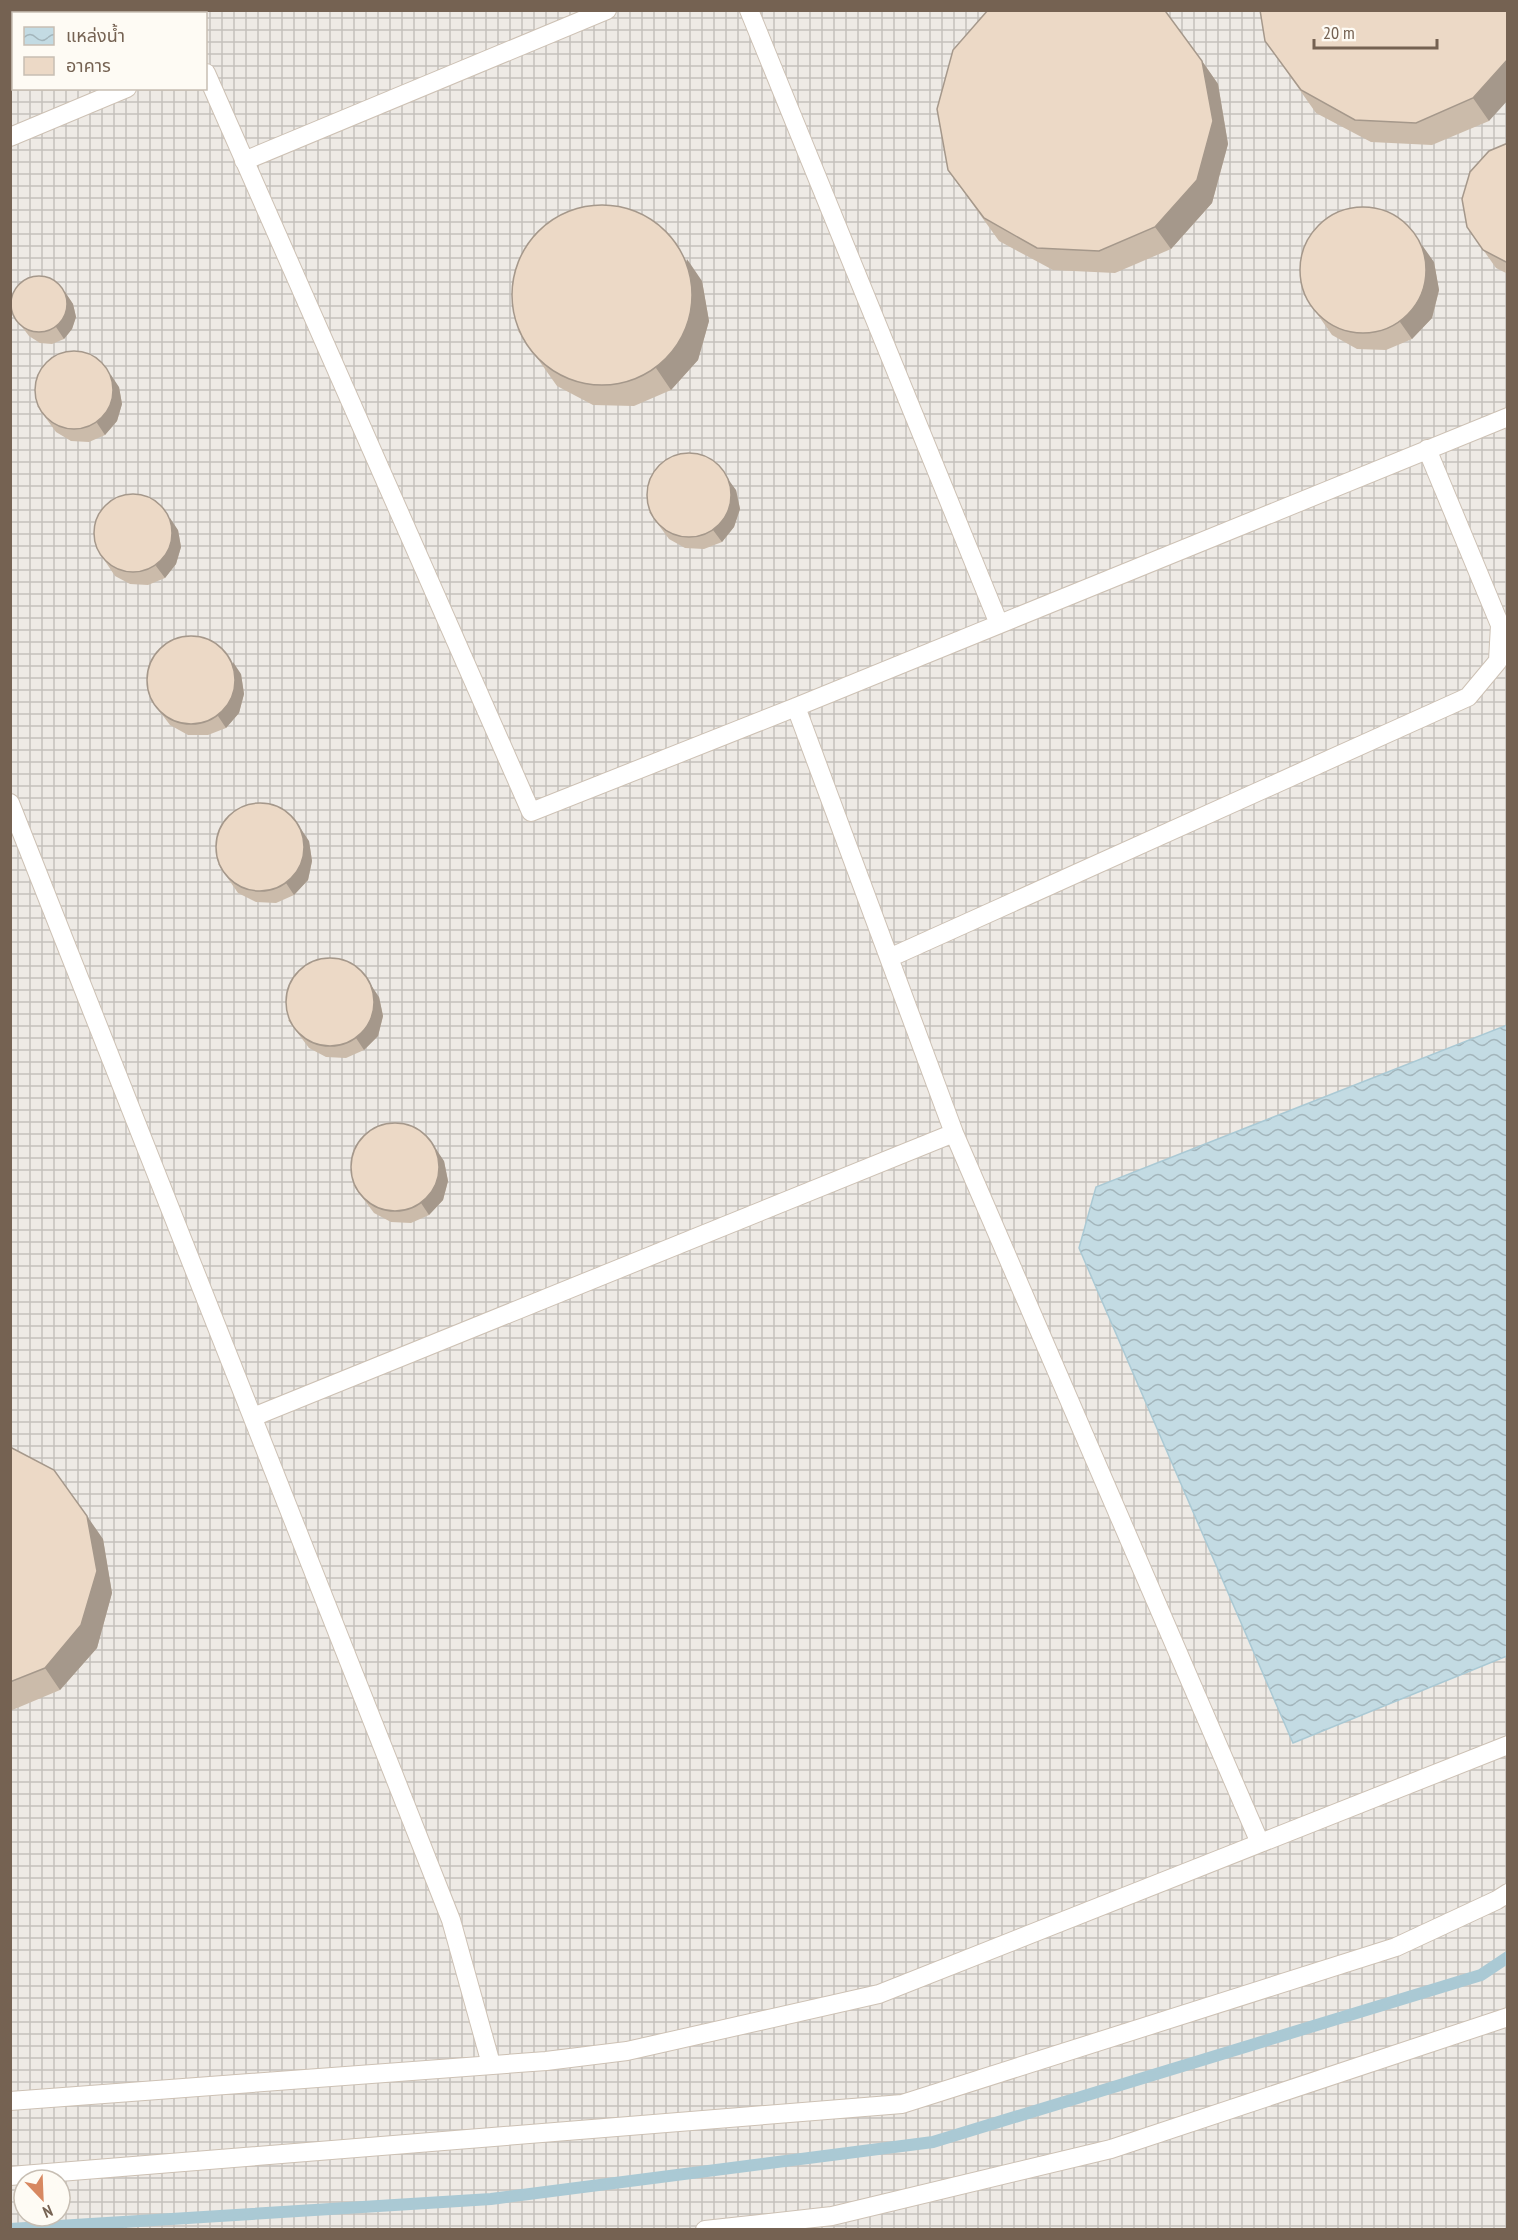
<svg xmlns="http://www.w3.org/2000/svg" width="1518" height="2240" viewBox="0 0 1518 2240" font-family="'PT Sans Narrow','Noto Sans Thai',sans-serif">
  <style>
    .industrial { fill: url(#industrial-grid); fill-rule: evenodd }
    .water { fill: url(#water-waves); stroke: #aac9d4; stroke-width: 1.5 }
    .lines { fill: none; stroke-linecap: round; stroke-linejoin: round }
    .stream { stroke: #aac9d4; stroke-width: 12 }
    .service-casing { stroke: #cdc1b4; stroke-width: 20 }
    .service { stroke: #fff; stroke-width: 18 }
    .wall { fill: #cbbbaa }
    .shaded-wall { fill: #a5988b }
    .building { fill: #ecd9c6; stroke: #a5988b; stroke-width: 1.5 }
  </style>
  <defs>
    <pattern id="industrial-grid" width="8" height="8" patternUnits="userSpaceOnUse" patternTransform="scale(1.5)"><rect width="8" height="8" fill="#eeeae5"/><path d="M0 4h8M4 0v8" fill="none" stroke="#c5c1bc"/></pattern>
    <pattern id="water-waves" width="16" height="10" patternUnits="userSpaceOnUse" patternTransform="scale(1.5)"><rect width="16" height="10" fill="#c3dbe3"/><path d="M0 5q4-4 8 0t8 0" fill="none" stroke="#a3b5bb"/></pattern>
  </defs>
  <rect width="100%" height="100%" fill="#fbf7ed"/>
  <path class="industrial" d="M11,11H1507V2229L11,2230ZM14,14H206V88H14ZM24,2180H60V2216H24Z"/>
  <path class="water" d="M1507,1025V1656L1293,1743L1079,1248L1096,1187Z"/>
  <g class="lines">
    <path class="stream" d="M10,2229L491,2199L933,2142L1481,1975L1508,1957"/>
    <defs>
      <path id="service" d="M183,10L184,14
        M749,10L999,624
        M206,73L531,812L796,707L1508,417
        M10,137L127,88
        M244,161L607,10
        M796,707L954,1133L1260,1843
        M10,803L451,1920L491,2064
        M889,958L1468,697L1498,661L1500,625L1427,449
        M253,1417L954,1133
        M10,2101L546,2061L627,2051L879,1994L1508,1745
        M10,2176L902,2104L1396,1947L1497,1900L1508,1893
        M705,2230L832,2216L1111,2149L1508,2017"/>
    </defs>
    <use href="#service" class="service-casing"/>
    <use href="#service" class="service"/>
  </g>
  <path class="wall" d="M1508,10L1489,121L1432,145L1371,142L1316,113L1265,41Z
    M1202,61L1218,84L1228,144L1212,203L1171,249L1115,273L1053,270L999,241L948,170Z
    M1508,143V274L1496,268L1467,227Z
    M1434,262L1439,290L1432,318L1412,339L1386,350L1357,349L1332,335L1304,295Z
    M702,281L709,321L698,360L671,390L634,406L593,405L557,386L518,331Z
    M65,292L73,304L76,317L72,329L64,339L52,344L40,343L29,336L13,315Z
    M119,387L122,404L117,421L105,435L89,442L71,441L56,432L37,406Z
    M736,490L740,509L734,527L722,542L704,549L685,548L669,539L649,512Z
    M178,530L181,547L176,564L165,578L148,585L130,584L115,576L105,561Z
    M241,674L244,694L239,713L226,728L208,735H188L170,725L158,709Z
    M309,841L312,861L308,880L294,895L276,903L256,902L238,893L218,864Z
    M379,997L383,1016L378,1036L364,1050L346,1058L326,1057L309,1048L288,1020Z
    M444,1161L448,1181L443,1200L429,1215L411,1223L391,1222L374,1213L353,1185Z
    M10,1447L103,1539L112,1593L97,1648L60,1690L10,1711Z"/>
  <path class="shaded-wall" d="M1508,59V100L1489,121L1473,98Z
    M1202,61L1218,84L1228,144L1212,203L1171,249L1155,227Z
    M1422,245L1434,262L1439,290L1432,318L1412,339L1400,322Z
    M687,259L702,281L709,321L698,360L671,390L656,368Z
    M65,292L73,304L76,317L72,329L64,339L56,327Z
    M111,375L119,387L122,404L117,421L105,435L97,423Z
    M728,479L736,490L740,509L734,527L722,542L713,530Z
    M170,518L178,530L181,547L176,564L165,578L156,566Z
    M233,662L241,674L244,694L239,713L226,728L218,716Z
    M301,829L309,841L312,861L308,880L294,895L286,883Z
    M371,985L379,997L383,1016L378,1036L364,1050L356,1038Z
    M436,1149L444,1161L448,1181L443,1200L429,1215L421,1203Z
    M87,1516L103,1539L112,1593L97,1648L60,1690L45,1668Z"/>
  <path class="building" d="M988,10H1164L1166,12L1202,61L1213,121L1197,180L1155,227L1099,251L1037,248L984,218L948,170L937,109L953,50Z
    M1260,10H1508V59L1473,98L1416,123L1355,120L1301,90L1265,41Z
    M1508,143V263L1483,250L1467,227L1462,199L1470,172L1489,151Z
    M512 295a90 90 0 1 1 180 0a90 90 0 1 1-180 0Z
    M1300 270a63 63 0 1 1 126 0a63 63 0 1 1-126 0Z
    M11 304a28 28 0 1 1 56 0a28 28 0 1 1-56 0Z
    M35 390a39 39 0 1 1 78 0a39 39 0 1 1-78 0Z
    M647 495a42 42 0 1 1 84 0a42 42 0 1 1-84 0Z
    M94 533a39 39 0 1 1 78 0a39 39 0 1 1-78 0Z
    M147 680a44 44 0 1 1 88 0a44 44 0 1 1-88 0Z
    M216 847a44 44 0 1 1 88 0a44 44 0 1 1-88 0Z
    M286 1002a44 44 0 1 1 88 0a44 44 0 1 1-88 0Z
    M351 1167a44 44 0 1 1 88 0a44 44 0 1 1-88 0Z
    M10,1447L54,1470L87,1516L97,1571L81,1625L45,1668L10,1682Z"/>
  <rect width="1518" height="2240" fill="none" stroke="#756252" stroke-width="24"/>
  <rect x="12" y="12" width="195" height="78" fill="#fefbf4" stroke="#c7beb3" stroke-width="1.5"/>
  <rect x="24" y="27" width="30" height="18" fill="url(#water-waves)" stroke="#c7beb3" stroke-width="1.5"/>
  <text x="66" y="42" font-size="18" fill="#756252">แหล่งน้ำ</text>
  <rect x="24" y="57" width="30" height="18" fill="#ecd9c6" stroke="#c7beb3" stroke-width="1.5"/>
  <text x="66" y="72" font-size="18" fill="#756252">อาคาร</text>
  <g transform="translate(42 2198) rotate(157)"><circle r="28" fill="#fefbf4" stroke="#c7beb3" stroke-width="1.5"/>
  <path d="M0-4.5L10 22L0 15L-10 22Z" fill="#d78861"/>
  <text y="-9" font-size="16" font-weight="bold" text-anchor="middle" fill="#756252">N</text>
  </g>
  <path d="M1314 39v9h123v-9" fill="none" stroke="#756252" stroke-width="3"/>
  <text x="1323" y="39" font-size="18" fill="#756252" stroke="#fefbf4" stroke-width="4.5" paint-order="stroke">20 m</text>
</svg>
